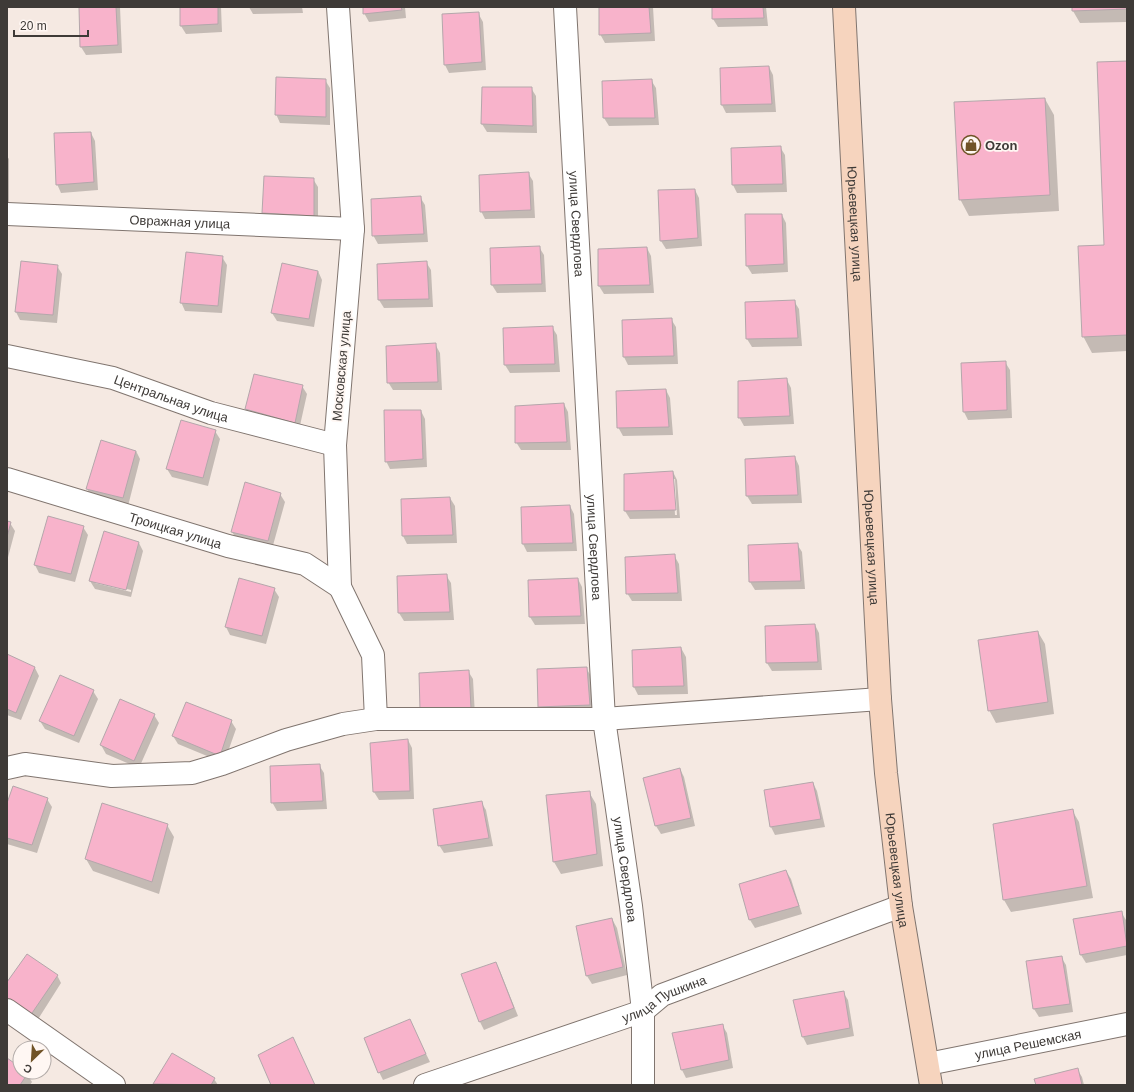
<svg xmlns="http://www.w3.org/2000/svg" width="1134" height="1092" viewBox="0 0 1134 1092" font-family="Arial,sans-serif">
  <style>
    .shadow { fill: #0003; fill-rule: evenodd }
    .building { fill: #f8b3cb; stroke: #b4a7ab }
    .lines { fill: none; stroke-linecap: round; stroke-linejoin: round }
    .minor-casing { stroke: #80756f; stroke-width: 24 }
    .secondary-casing { stroke: #80756f; stroke-width: 24 }
    .minor { stroke: #fff; stroke-width: 22 }
    .secondary { stroke: #f6d4be; stroke-width: 22 }
    .labels { text-anchor: middle; stroke-width: 3.5; stroke-linejoin: round; paint-order: stroke }
    .poi-label { font-size: 13px; font-weight: bold; fill: #3e3a37; stroke: #fff7f3; text-anchor: start }
    .street-label { font-size: 13px; fill: #3e3a37; stroke: #fff7f3 }
  </style>
  <rect width="100%" height="100%" fill="#f5e9e2"/>
  <path class="shadow" d="M80,7H120L122,53L86,55L81,47Z
    M181,7H221L222,32L186,34L181,26Z
    M249,7H302L303,13L253,14Z
    M364,7H405L406,18L369,22L364,13Z
    M600,7H653L655,41L605,43L600,34Z
    M713,7H766L768,26L718,27L713,19Z
    M1073,7H1127V22L1080,23L1073,11Z
    M478,13L483,22L486,70L449,73L445,65Z
    M1127,62V351L1092,353L1083,336L1105,246Z
    M769,67L773,75L776,112L726,113L722,105L721,69Z
    M325,80L330,88V125L280,123L276,114Z
    M651,80L656,88L659,125L609,126L604,118V82Z
    M531,88L536,96L537,133L487,132L482,124Z
    M1045,99L1054,115L1059,211L969,216L960,199Z
    M91,133L95,141L98,190L61,193L57,184Z
    M780,147L785,155L787,192L737,193L733,185Z
    M7,156L9,159V207H7Z
    M528,173L533,181L535,218L485,219L481,211Z
    M313,179L318,187V224L268,221L263,213Z
    M695,190L699,198L702,246L666,249L661,241L659,191Z
    M420,197L425,205L428,242L378,244L373,235Z
    M782,215L786,223L788,272L752,274L747,266Z
    M539,247L544,255L546,292L497,293L492,285Z
    M647,248L651,256L654,293L604,294L599,286Z
    M222,257L227,265L222,313L185,311L181,302Z
    M426,262L431,270L433,307L384,308L379,300Z
    M57,266L62,274L57,323L20,320L16,312Z
    M318,271L322,280L314,327L277,321L272,313Z
    M794,301L799,309L802,346L752,347L747,339Z
    M671,319L676,327L678,364L628,365L624,357L623,321Z
    M552,327L557,335L560,372L510,373L505,365L504,329Z
    M435,344L440,353L442,390H393L388,382Z
    M1005,362L1010,370L1012,418L968,420L964,412Z
    M255,375L302,386L307,394L299,430L251,417L246,409Z
    M787,380L791,388L794,424L744,426L739,417Z
    M666,390L670,398L673,435L623,436L618,427Z
    M564,404L568,412L571,450H521L516,442Z
    M421,411L425,419L427,467L390,469L386,461Z
    M215,431L220,439L208,486L172,477L167,469Z
    M136,451L140,459L128,506L92,497L87,489Z
    M795,457L799,466L802,503L752,504L747,496Z
    M673,472L677,480L680,518L630,519L625,511ZM673,479H675L677,515H675Z
    M280,494L285,502L272,549L237,540L232,532Z
    M450,498L455,506L457,543L407,544L403,536Z
    M570,506L574,514L577,551L527,552L523,544L522,508Z
    M49,517L83,527L88,535L75,582L39,573L35,565Z
    M7,522L10,523L15,531L7,561Z
    M139,543L143,551L131,597L95,589L90,581ZM95,581L131,590V592L95,583Z
    M797,544L802,552L805,589L755,590L750,582Z
    M674,555L679,564L682,601H632L627,593Z
    M446,575L451,583L454,620L404,621L399,613L398,577Z
    M578,579L582,587L585,624L535,625L530,617Z
    M274,589L279,597L266,644L230,635L226,627Z
    M815,625L819,633L822,670L772,671L767,663Z
    M1038,632L1045,644L1054,714L996,723L989,710Z
    M681,648L686,657L688,694L638,695L634,687Z
    M7,655L35,668L39,676L21,720L7,715Z
    M586,668L591,676L594,713L544,714L539,706Z
    M468,671L473,679L475,716L425,718Z
    M93,691L98,699L79,743L45,729L40,721Z
    M154,715L159,723L139,768L106,754L101,745Z
    M231,721L236,729L224,763L178,744L173,736Z
    M408,740L412,748L414,799L379,800L374,792L371,744Z
    M319,765L324,773L327,809L277,811L272,802Z
    M680,769L684,777L695,826L661,834L656,826L644,778Z
    M813,783L817,791L825,827L775,835L771,827Z
    M589,792L596,804L603,866L561,874L554,862L547,796Z
    M47,799L52,807L37,853L7,844V806Z
    M481,802L486,810L493,846L444,853L439,845Z
    M1072,810L1079,822L1093,898L1011,912L1004,900L995,825Z
    M167,825L174,837L159,894L93,871L86,859Z
    M786,871L791,879L802,914L755,928L750,920L740,885Z
    M1121,912L1126,920L1127,928V955L1086,963L1081,955Z
    M612,919L617,928L627,975L592,984L587,976L577,927Z
    M1061,957L1066,965L1073,1012L1039,1017L1034,1009L1028,961Z
    M496,963L500,971L518,1016L484,1030L480,1022L463,975Z
    M57,975L61,983L35,1024L7,984Z
    M843,992L848,1000L854,1036L807,1045L803,1037L794,1001Z
    M410,1021L430,1062L383,1080L379,1072Z
    M722,1025L727,1033L733,1068L686,1078L682,1070Z
    M7,1059L20,1068V1072H25L27,1074L32,1082L30,1085H7Z
    M1077,1069L1082,1077L1084,1085H1037Z
    M214,1079L218,1085L154,1084Z"/>
  <path class="building" d="M79,7H116L118,45L80,47Z
    M180,7H218V24L180,26Z
    M363,7H401L402,10L363,14Z
    M599,7H649L651,33L599,35Z
    M712,7H763L764,18L712,19Z
    M1072,7H1127V9L1072,11Z
    M479,12L482,62L444,65L442,14Z
    M1127,61V335L1082,337L1078,246L1104,245L1097,62Z
    M769,66L772,104L721,105L720,68Z
    M276,77L326,79V117L275,115Z
    M652,79L655,118H603L602,81Z
    M482,87H532L533,126L481,124Z
    M1045,98L1050,195L959,200L954,102Z
    M91,132L94,182L56,185L54,133Z
    M781,146L783,184L732,185L731,148Z
    M529,172L531,210L480,212L479,175Z
    M264,176L314,178V216L262,213Z
    M695,189L698,238L660,241L658,190Z
    M421,196L424,234L372,236L371,199Z
    M745,214H782L784,264L746,266Z
    M540,246L542,284L491,285L490,248Z
    M647,247L650,285L598,286V249Z
    M186,252L223,256L218,306L180,303Z
    M21,261L58,265L53,315L15,312Z
    M427,261L429,299L378,300L377,264Z
    M282,263L318,271L309,319L271,313Z
    M795,300L798,338L746,339L745,302Z
    M672,318L674,356L623,357L622,320Z
    M553,326L555,364L504,365L503,328Z
    M436,343L438,382L387,383L386,346Z
    M1006,361L1007,410L963,412L961,363Z
    M254,374L303,385L295,423L245,409Z
    M787,378L790,416L738,418V381Z
    M666,389L669,427L617,428L616,391Z
    M564,403L567,442L515,443V406Z
    M384,410H421L423,459L385,462Z
    M181,420L216,430L203,478L166,469Z
    M101,440L136,451L123,498L86,489Z
    M795,456L798,495L746,496L745,459Z
    M673,471L676,510L624,511V474Z
    M245,482L281,493L268,541L231,532Z
    M450,497L453,535L402,536L401,499Z
    M570,505L573,543L522,544L521,507Z
    M48,516L84,526L71,574L34,565Z
    M7,521L11,522L7,537Z
    M104,531L139,542L126,590L89,581Z
    M798,543L801,581L749,582L748,545Z
    M675,554L678,593L626,594L625,557Z
    M447,574L450,612L398,613L397,576Z
    M239,578L275,588L262,636L225,627Z
    M578,578L581,616L529,617L528,580Z
    M815,624L818,662L766,663L765,626Z
    M1038,631L1048,702L988,711L978,640Z
    M681,647L684,686L633,687L632,650Z
    M7,654L35,667L16,713L7,709Z
    M587,667L590,705L538,707L537,669Z
    M469,670L471,708L420,710L419,673Z
    M60,675L94,690L74,736L39,721Z
    M120,699L155,714L134,761L100,745Z
    M186,702L232,720L220,756L172,736Z
    M408,739L410,791L373,792L370,743Z
    M320,764L323,801L271,803L270,766Z
    M680,768L691,818L655,826L643,778Z
    M813,782L821,819L770,827L764,790Z
    M13,786L48,798L32,845L7,838V803Z
    M590,791L597,854L553,862L546,795Z
    M482,801L489,838L438,846L433,809Z
    M102,803L168,824L152,882L85,859Z
    M1073,809L1087,886L1003,900L993,824Z
    M786,870L799,906L749,920L739,884Z
    M1122,911L1127,946L1080,955L1073,919Z
    M612,918L623,967L586,976L576,926Z
    M27,954L58,975L30,1016L7,1002V982Z
    M1062,956L1070,1004L1033,1009L1026,961Z
    M496,962L514,1008L479,1022L461,974Z
    M844,991L850,1028L802,1037L793,1000Z
    M410,1019L426,1054L378,1073L364,1038Z
    M723,1024L729,1060L681,1070L672,1033Z
    M293,1037L315,1085H271L258,1055Z
    M172,1053L215,1078L211,1085L153,1084Z
    M7,1058L20,1067V1072L28,1073L20,1085H7Z
    M1078,1068L1082,1085H1036L1034,1079Z"/>
  <g class="lines">
    <defs>
      <g id="minor">
        <path d="M338,7L353,229L335,445L340,587L373,655L376,719"/>
        <path id="s1" d="M565,7L604,719L631,906L643,1011V1085"/>
        <path id="s2" d="M7,214L353,229"/>
        <path id="s3" d="M7,356L113,378L211,413L335,445"/>
        <path id="s4" d="M7,479L228,546L305,564L340,587"/>
        <path d="M7,768L25,764L112,776L192,773L222,764L286,740L343,724L376,719H604L880,699"/>
        <path d="M7,1010L114,1085"/>
        <path id="s5" d="M928,1064L1127,1024"/>
        <path id="s6" d="M425,1085L643,1011L662,995L901,906"/>
      </g>
      <g id="secondary">
        <path id="s7" d="M844,7L880,699L886,773L901,906L931,1085"/>
      </g>
    </defs>
    <use href="#minor" class="minor-casing"/>
    <use href="#secondary" class="secondary-casing"/>
    <use href="#minor" class="minor"/>
    <use href="#secondary" class="secondary"/>
  </g>
  <defs>
    <symbol id="shop-ring" viewBox="-11 -11 22 22"><circle r="9.5" fill="#fff7f3" stroke="#705327" stroke-width="1.5"/><path d="M-5-2.5h2.3a2.7 3.5 0 0 1 5.4 0H5L5.5 6h-11ZM-1.5-2.5h3a1.5 2.3 0 0 0-3 0Z" fill="#705327"/></symbol>
  </defs>
  <g fill-rule="evenodd">
    <use href="#shop-ring" x="960" y="134" width="22" height="22"/>
  </g>
  <g class="labels">
    <g class="poi-label">
      <text x="985" y="150">Ozon</text>
    </g>
    <g class="street-label">
      <text dy="5" stroke="none"><textPath href="#s2" startOffset="173">Овражная улица</textPath></text>
      <text dy="5" stroke="none"><textPath href="#s1" startOffset="217">улица Свердлова</textPath></text>
      <text dy="5" stroke="none"><textPath href="#s7" startOffset="217">Юрьевецкая улица</textPath></text>
      <text transform="translate(341 366) rotate(-85)" y="5">Московская улица</text>
      <text dy="5" stroke="none"><textPath href="#s3" startOffset="170">Центральная улица</textPath></text>
      <text dy="5" stroke="none"><textPath href="#s4" startOffset="176">Троицкая улица</textPath></text>
      <text dy="5" stroke="none"><textPath href="#s1" startOffset="541">улица Свердлова</textPath></text>
      <text dy="5" stroke="none"><textPath href="#s7" startOffset="541">Юрьевецкая улица</textPath></text>
      <text dy="5" stroke="none"><textPath href="#s1" startOffset="865">улица Свердлова</textPath></text>
      <text dy="5" stroke="none"><textPath href="#s7" startOffset="865">Юрьевецкая улица</textPath></text>
      <text dy="5" stroke="none"><textPath href="#s6" startOffset="255">улица Пушкина</textPath></text>
      <text dy="5" stroke="none"><textPath href="#s5" startOffset="102">улица Решемская</textPath></text>
    </g>
  </g>
  <rect width="1134" height="1092" fill="none" stroke="#3e3a37" stroke-width="16"/>
  <g transform="translate(32 1060) rotate(205)"><circle r="19" fill="#fff7f3" stroke="#b2aba8"/>
  <path d="M0-3L7 15L0 10L-7 15Z" fill="#705327"/>
  <text y="-6" font-size="11" font-weight="bold" text-anchor="middle" fill="#3e3a37">С</text>
  </g>
  <path d="M14 30v6h74v-6" fill="none" stroke="#3e3a37" stroke-width="2"/>
  <text x="20" y="30" font-size="12" fill="#3e3a37" stroke="#fff7f3" stroke-width="3" paint-order="stroke">20 m</text>
</svg>
